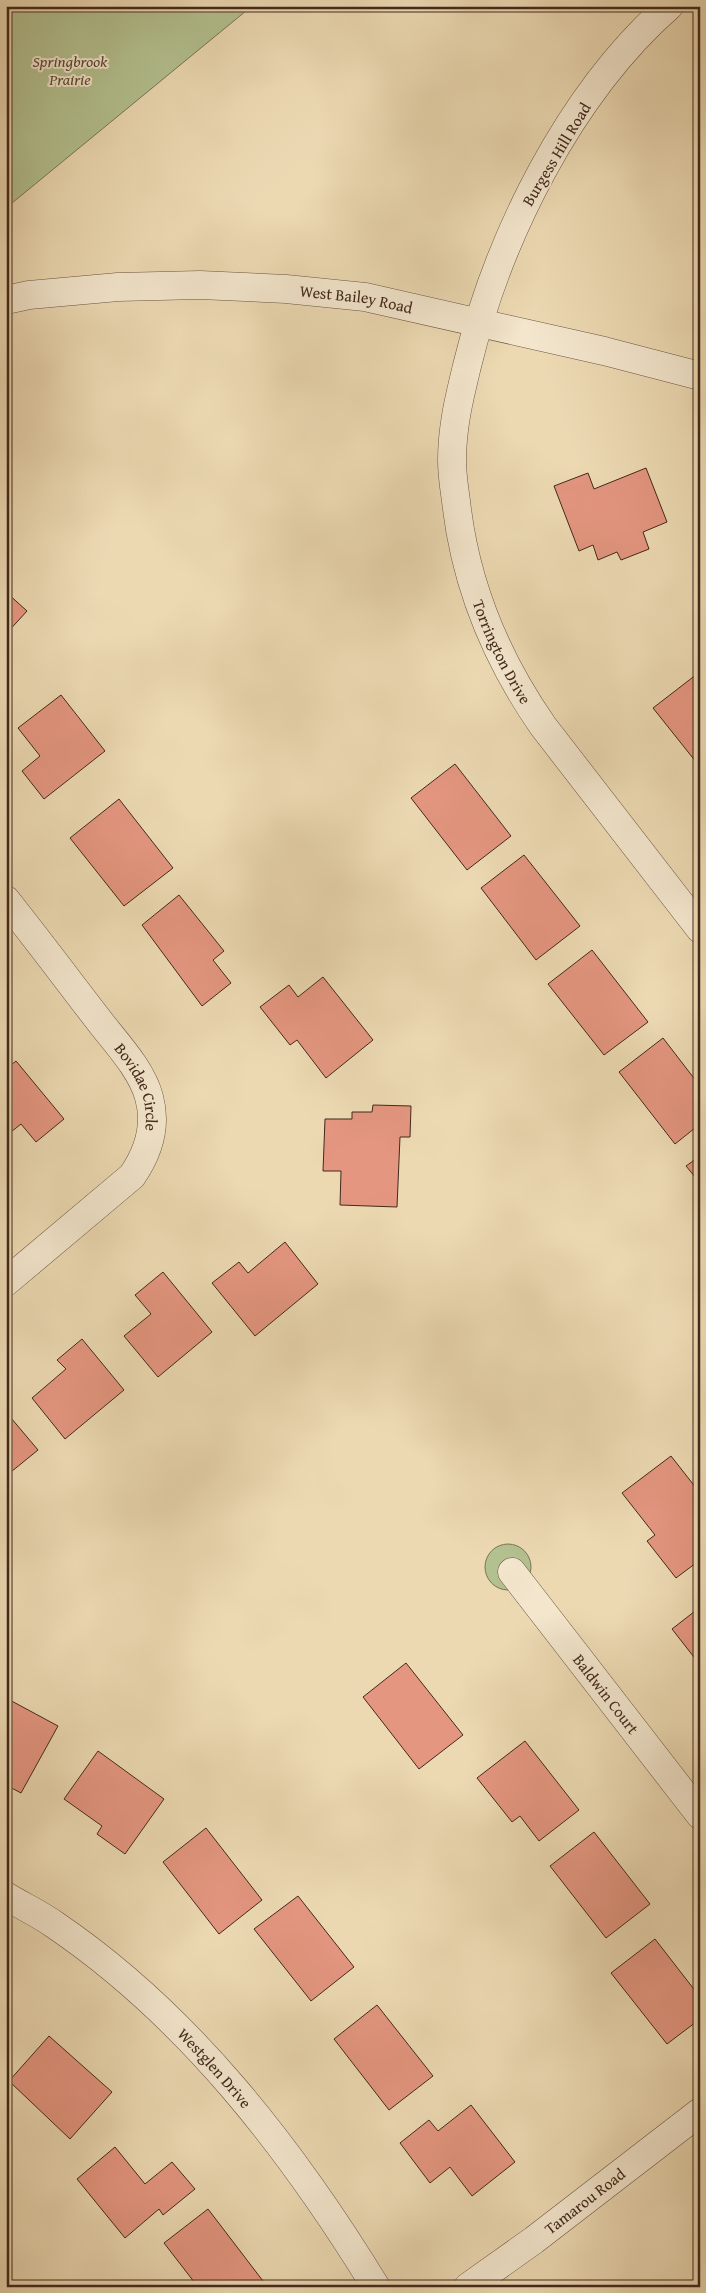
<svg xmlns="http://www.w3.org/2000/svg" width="706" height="2293" viewBox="0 0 706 2293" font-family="'Gentium Book Plus',serif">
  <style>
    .green { fill: #b3c08f; stroke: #7a7456 }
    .building { fill: #e49680; stroke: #42291c }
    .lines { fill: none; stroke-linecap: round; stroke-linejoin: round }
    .minor-casing { stroke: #6c5542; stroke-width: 29 }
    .minor { stroke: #f3e6cd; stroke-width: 28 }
    .labels { text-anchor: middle; stroke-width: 4; stroke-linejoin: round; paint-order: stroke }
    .park-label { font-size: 16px; font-style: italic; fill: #594733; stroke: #f3e6cd }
    .street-label { font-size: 16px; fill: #42291c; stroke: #f3e6cd }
  </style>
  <rect width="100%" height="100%" fill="#ecd9b2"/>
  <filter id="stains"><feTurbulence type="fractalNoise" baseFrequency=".004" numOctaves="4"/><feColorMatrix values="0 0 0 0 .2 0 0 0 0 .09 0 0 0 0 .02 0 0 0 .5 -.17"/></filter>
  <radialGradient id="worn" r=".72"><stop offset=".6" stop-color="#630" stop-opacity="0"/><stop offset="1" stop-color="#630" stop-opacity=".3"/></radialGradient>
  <path class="green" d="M6,6H252L6,208Z
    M485 1567a23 23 0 1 1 46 0a23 23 0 1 1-46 0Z"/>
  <path class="building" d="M646,468L667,522L643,532L649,549L621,560L617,552L598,560L593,545L579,551L554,486L588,473L594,489Z
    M700,524V548L694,547Z
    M6,592L27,611L6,634Z
    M697,674L700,678V767L653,708Z
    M61,695L105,751L44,799L22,771L40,756L18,728Z
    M455,764L511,836L467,870L411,798Z
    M119,799L173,868L124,906L70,838Z
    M524,855L580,926L536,960L481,888Z
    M179,895L224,951L213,960L231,983L202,1006L142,925Z
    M592,950L648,1022L604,1055L548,984Z
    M323,977L373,1040L326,1078L297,1040L290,1045L260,1007L289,985L298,997Z
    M663,1038L700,1086V1124L675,1144L619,1072Z
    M16,1061L64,1119L36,1142L21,1124L6,1136V1069Z
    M373,1105L411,1106L410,1137H400L397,1207L340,1205L341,1171H323L325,1119H352V1112H372Z
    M700,1156V1183L686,1166Z
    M285,1242L318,1284L255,1336L212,1283L239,1262L248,1273Z
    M163,1272L212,1332L158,1377L124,1336L151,1314L135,1295Z
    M82,1339L124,1390L65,1439L32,1398L66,1369L57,1360Z
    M6,1412L38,1450L6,1476Z
    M671,1456L700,1493V1541L696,1544L700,1549V1560L676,1578L647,1541L655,1535L622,1493Z
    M699,1608L700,1659L697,1661L672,1629Z
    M406,1663L463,1735L419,1769L363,1697Z
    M6,1698L58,1726L21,1793L6,1785Z
    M525,1741L579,1810L539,1841L520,1816L512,1822L477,1778Z
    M98,1751L164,1799L125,1854L97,1834L102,1826L64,1799Z
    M206,1828L262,1900L219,1934L163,1862Z
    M594,1832L650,1904L606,1938L550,1866Z
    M298,1896L354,1967L311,2001L254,1929Z
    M655,1939L700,1997V2019L667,2044L611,1973Z
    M377,2005L433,2076L389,2110L334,2039Z
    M49,2036L112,2092L70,2139L9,2081Z
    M471,2105L515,2162L472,2196L450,2167L430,2183L400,2143L429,2120L438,2131Z
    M115,2147L145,2184L172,2162L195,2189L163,2215L159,2209L125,2238L77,2179Z
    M208,2209L263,2281L256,2287H198L164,2243Z"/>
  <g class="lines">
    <defs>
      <g id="minor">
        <path id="s1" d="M669,6C569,94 498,238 467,366C459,399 452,427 452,461C452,474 454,487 456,501C465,584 495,657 543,726L700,929"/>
        <path id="s2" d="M6,300L29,295L118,287L200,285L286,289L365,297L604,351L700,376"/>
        <path id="s3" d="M6,900C37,939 67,979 97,1018C115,1042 141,1068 149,1097C157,1126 148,1153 132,1176L6,1282"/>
        <path id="s4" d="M512,1572L700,1815"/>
        <path id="s5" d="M6,1896C22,1906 40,1914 55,1925C189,2016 292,2150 376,2287"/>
        <path id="s6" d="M468,2287L534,2240L700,2112"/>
      </g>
    </defs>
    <use href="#minor" class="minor-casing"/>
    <use href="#minor" class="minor"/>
  </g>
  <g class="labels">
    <g class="park-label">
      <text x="70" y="67">Springbrook<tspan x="70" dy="18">Prairie</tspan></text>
    </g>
    <g class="street-label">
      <text transform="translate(556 154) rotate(-59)" y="6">Burgess Hill Road</text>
      <text dy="6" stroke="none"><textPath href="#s2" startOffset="352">West Bailey Road</textPath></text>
      <text dy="6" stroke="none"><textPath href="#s1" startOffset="714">Torrington Drive</textPath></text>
      <text dy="6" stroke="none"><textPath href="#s3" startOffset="231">Bovidae Circle</textPath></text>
      <text dy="6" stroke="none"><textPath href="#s4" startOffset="154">Baldwin Court</textPath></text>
      <text dy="6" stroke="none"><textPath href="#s5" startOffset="272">Westglen Drive</textPath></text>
      <text dy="6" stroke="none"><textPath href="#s6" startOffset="145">Tamarou Road</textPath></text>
    </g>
  </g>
  <rect width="706" height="2293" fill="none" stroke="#ecd9b2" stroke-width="25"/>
  <rect x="8" y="8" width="691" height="2278" fill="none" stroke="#42291c" stroke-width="2.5"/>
  <rect x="12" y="12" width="681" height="2268" fill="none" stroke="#42291c"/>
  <rect width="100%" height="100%" filter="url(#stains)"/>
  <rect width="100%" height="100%" fill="url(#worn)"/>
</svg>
